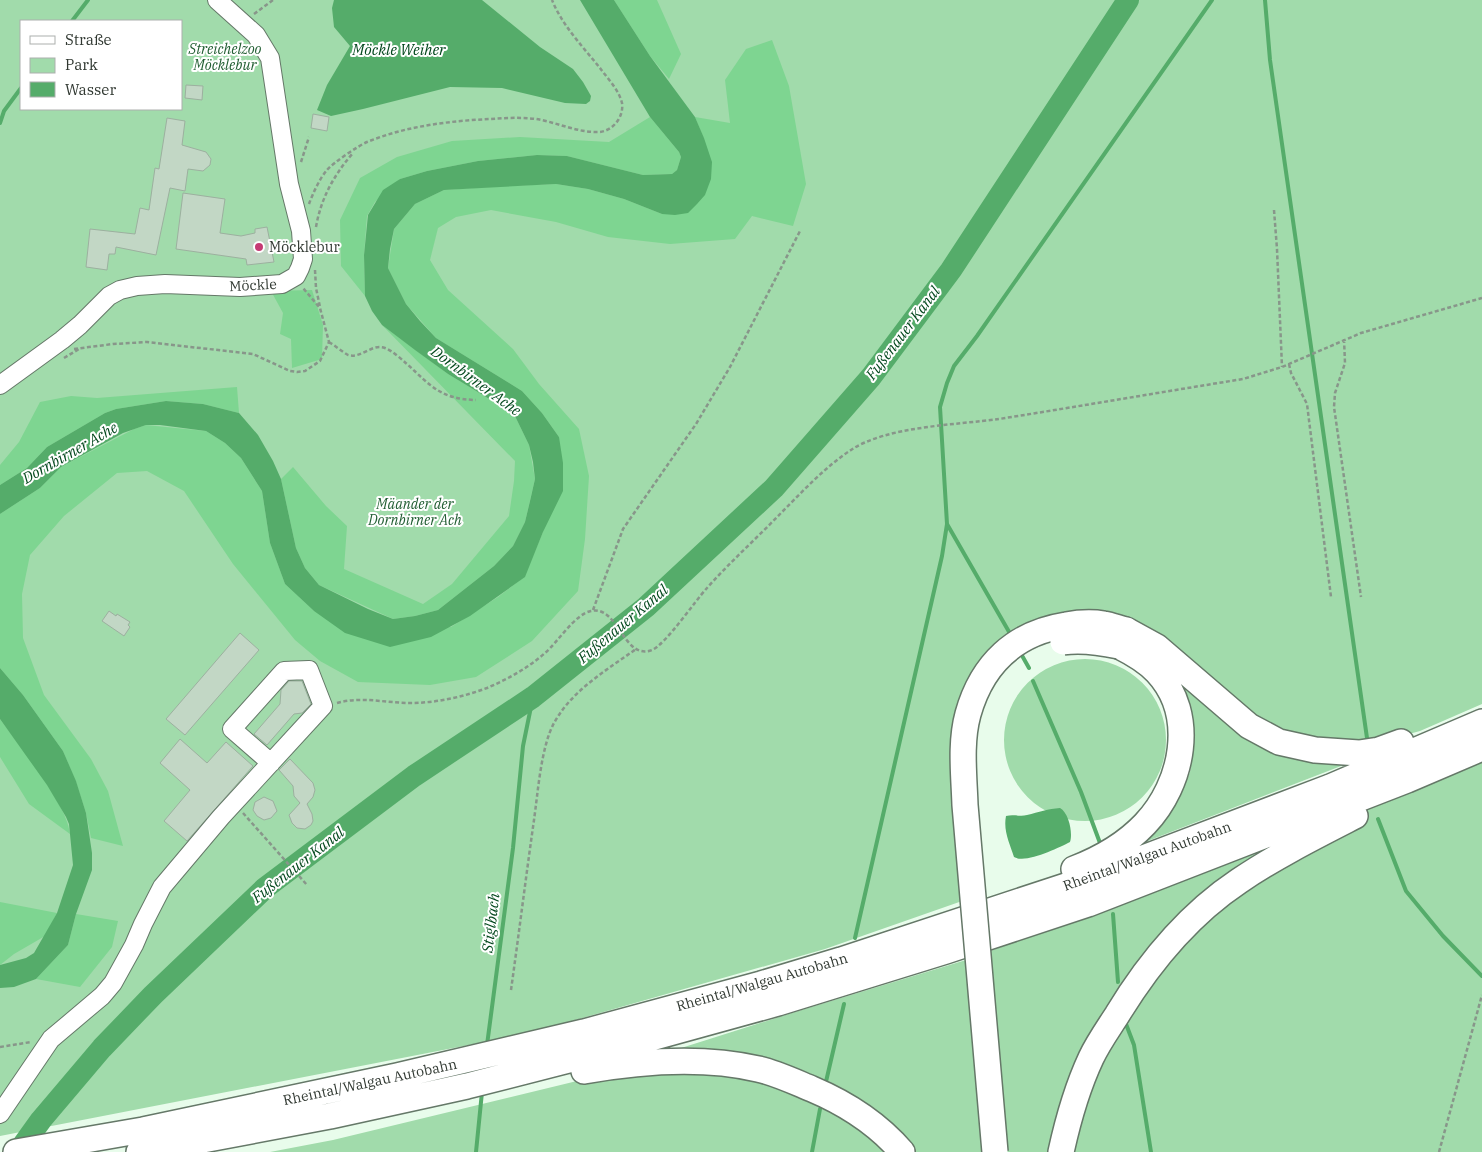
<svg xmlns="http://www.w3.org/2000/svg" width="1482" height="1152" viewBox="0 0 1482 1152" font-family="'IBM Plex Serif',serif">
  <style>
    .green { fill: #a1dbab; fill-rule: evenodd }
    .forest { fill: #7ed591 }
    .water { fill: #55ac6a }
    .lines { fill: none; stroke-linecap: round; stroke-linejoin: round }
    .stream { stroke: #55ac6a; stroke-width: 4 }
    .river { stroke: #55ac6a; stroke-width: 22 }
    .building { fill: #c2d7c5; stroke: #9cb09f }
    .minor-casing { stroke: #657868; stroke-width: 20 }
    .highway-casing { stroke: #657868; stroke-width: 28 }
    .path { stroke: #88968a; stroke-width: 2.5; stroke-dasharray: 4 2.5; stroke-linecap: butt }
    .minor { stroke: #fff; stroke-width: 18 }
    .highway { stroke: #fff; stroke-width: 25 }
    .highway-bridge-casing { stroke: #657868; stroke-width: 28; stroke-linecap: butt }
    .highway-bridge { stroke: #fff; stroke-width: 25 }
    .poi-dot { fill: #c53b74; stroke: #fff; stroke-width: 2 }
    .labels { text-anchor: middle; stroke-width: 4; stroke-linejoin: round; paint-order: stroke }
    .park-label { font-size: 14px; font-style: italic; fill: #215e32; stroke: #fff }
    .poi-label { font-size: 14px; fill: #303831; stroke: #fff; text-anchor: start }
    .street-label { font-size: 14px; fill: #303831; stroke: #fff }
    .water-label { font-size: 15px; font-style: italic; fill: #03481d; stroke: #fff }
  </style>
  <rect width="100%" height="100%" fill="#e8fceb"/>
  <path class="green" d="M0,0H1482V704L1420,731L1357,748L1312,744L1246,715L1066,615L970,685L965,900L825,949L526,1034L0,1136ZM21,21H181V109H21Z
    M1004 740a81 81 0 1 1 162 0a81 81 0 1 1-162 0Z
    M1181,678L1232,726L1354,761L1145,842L1178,801L1190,772L1195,734Z
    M1482,762V1152H270L333,1140L577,1081L795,1012L966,960L1272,846Z"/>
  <path class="forest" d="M614,0H657L681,54L669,79L650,56Z
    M772,40L789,86L806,184L793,226L752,216L735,239L670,244L608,237L556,222L491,210L456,217L438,228L430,260L448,290L513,349L539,384L579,429L589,476L585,539L578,591L532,641L476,677L430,685L358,682L320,661L295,640L233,564L184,491L147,471L117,473L64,516L30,555L22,594L23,638L44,695L91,759L108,791L123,846L91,838L86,813L76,782L63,751L23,695L0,668V514L40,488L61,467L134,429L146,425L206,431L225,443L241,458L262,491L270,543L285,584L314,611L451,627L498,597L524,577L543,532L559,437L542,413L522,391L436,338L406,304L388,268L394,229L415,204L444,190L505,186L556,184L588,189L624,199L662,214L704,139L695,117L730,123L725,80L746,49Z
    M650,117L679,152L681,157L677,170L672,174L643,175L567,156L537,155L478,161L427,171L400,179L375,202L367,216L364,255L365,296L341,266L340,220L360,178L397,157L452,141L520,137L609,142Z
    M312,290L323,325L322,359L292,368L291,339L280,334L283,313L271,291Z
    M382,325L448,374L514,414L529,445L535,479L525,522L513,546L494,566L438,610L415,616L393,619L319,585L305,568L296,548L281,479L293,467L326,506L347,526L344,569L423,604L452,584L509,516L514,481L515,461Z
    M237,387L239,413L203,404L166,401L116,409L105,413L47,447L27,468L0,485V465L19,442L40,402L71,396L97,398Z
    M0,719C19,746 67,803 70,834L29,804L0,757Z
    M0,902L57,913L45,936L14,954L0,965Z
    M76,914L118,921L112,947L80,987L36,979L68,945Z"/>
  <path class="water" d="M334,0H482L540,47L573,69L583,82L591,96L590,101L586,104L565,103L502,88L450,87L363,109L331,116L317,110L327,85L350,46L334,27L332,8Z
    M580,0H614L650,56L695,117L704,138L712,162L711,179L705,195L697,204L688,213L675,215L662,214L624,199L588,189L556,184L444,190L415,204L394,229L390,249L388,268L406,304L420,321L436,338L522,391L542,413L559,437L563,463V491L543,532L525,577L470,616L431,637L390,647L345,633L314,611L285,584L270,543L262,491L241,458L225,443L206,431L160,425H146L123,433L61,467L40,488L0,514V485L27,468L47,447L105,413L116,409L166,401L203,404L239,413L258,435L273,461L281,479L296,548L305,568L319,585L368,609L393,619L415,616L438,610L494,566L513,546L525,522L530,501L535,479L533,462L529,445L514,414L448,374L415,350L382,325L372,311L365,296L364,255L368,215L383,190L400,179L427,171L478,161L537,155L567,156L643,175L672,174L677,170L681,157L679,152L650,117Z
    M0,668L23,695L63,751L76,781L86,813L92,853V870L76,914L68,945L36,979L14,987L0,988V965L26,958L34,953L57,913L73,865L69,824L66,817L47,785L0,719Z
    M1060,808C1069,813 1073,833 1070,842C1058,848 1026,864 1014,857C1010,844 1003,831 1006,816C1014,814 1020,817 1027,815C1039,812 1048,809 1060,808Z"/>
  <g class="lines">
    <path class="stream" d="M1265,0L1270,60L1367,738
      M72,21L88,0
      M0,123L4,111L21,88
      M947,524L1012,637
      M1020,652L1029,668
      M1033,681L1081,792L1100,843
      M1378,819L1406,891L1443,936L1482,976
      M1113,914L1118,982
      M855,938L942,556L947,524L940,407L947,383L954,366L977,336L1212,0
      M1126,1024L1134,1045L1151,1152
      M487,1045L513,848L523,746L533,697
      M825,1086L844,1004
      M476,1152L482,1092
      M812,1152L820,1109"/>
    <path class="river" d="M18,1152L41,1120L102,1048L153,995L265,888L414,776L533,697L646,607L774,488L871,377L951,270L1128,0"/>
  </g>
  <path class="building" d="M186,85L203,86L202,100L185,98Z
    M313,114L329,117L327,131L311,128Z
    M167,118L185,121L182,145L206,152L211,159L210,165L203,171L188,169L185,191L170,188L156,255L116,247L115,254H109L107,270L86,267L90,229L135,234L140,208L149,210L155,168L159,169Z
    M183,193L225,199L220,233L241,236L255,233V229L267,227L274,262L247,265L246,259L176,249Z
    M109,611L116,616L117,614L130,622L128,625L130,627L124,636L102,621Z
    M240,633L259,650L185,735L166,719Z
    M289,681H302L311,704L302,713L294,714L267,745L254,734L280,704L281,690Z
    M180,739L207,763L226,742L253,766L187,841L164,821L190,790L160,763Z
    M290,759L313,783L315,790L313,797L307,804L312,814L313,821L311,825L305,829L297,828L292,823L289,815L300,803L294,796L293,786L279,770Z
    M264,797L273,801L277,811L271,818L264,820L257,816L253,810L255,802Z"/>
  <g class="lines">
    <defs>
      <path id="minor" d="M0,385L62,340L80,325L109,296L120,290L137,286L165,284L240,287L282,284L296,276L300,268L303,259L301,231L289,184L270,58L256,35L217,0
        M0,1114L51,1039L102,996L113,983L134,945L143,924L162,887L221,817L323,706L309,670L284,671L232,729L271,763"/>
      <path id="highway" d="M1126,630L1157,647L1249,726L1279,742L1315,750L1359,753L1379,750L1401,742
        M1074,869C1100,859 1126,844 1145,824C1183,784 1197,715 1157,672C1146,660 1133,653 1119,646
        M584,1071C640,1061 702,1056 758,1069C776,1073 795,1082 812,1089C845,1103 878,1124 902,1152
        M16,1152L143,1130L397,1076L584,1032L761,984L841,960L1096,876L1330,787L1482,722
        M139,1152L330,1116L467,1086L608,1050L778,1003L946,951L1088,904L1407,780L1482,748
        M1061,1152C1068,1120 1077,1088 1091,1058C1098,1043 1108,1029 1117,1015C1148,964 1188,915 1239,881C1276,856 1316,836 1355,816"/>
    </defs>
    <use href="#minor" class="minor-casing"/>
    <use href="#highway" class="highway-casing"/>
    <path class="path" d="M254,14L273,0
      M301,162L309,137
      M309,204C313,193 320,178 327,170C334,162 358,146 367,142C406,126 449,121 490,119C505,118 520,117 536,119C556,122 578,133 599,132C613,131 624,117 622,103C619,90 608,79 600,68C583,47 562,25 552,0
      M1274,210L1277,249L1282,367
      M316,227C321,198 334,175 353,153
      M315,270L316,288L320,307
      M1344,339L1345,363L1335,393L1334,407L1361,597
      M329,342C334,345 344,353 348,355C361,359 372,343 385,348C393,351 401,359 407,364C432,387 441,399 476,400
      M74,349L113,344L147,342L182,346L253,354L290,371L297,372L305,371L320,361L329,342L320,308L303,288
      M64,358L79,349
      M1289,364L1291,373L1307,404L1331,597
      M593,610L623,529L696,424L730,367L800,231
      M337,703C362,696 385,703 410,703C436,703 463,697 487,688C508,679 528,668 545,653C558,642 575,614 591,611C619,605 623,661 652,650C666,644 695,601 707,588C730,562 757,538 781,513C803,491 825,467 851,450C887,426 956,425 999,419C1081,406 1162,392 1243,379L1282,367L1361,333L1482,298
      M243,813L307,885
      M511,990C519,933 526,876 534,820C538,792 541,747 554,723C572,690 607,670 636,649
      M0,1047L31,1042
      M1439,1152L1482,995"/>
    <use href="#minor" class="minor"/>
    <use href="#highway" class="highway"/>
    <defs>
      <path id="highway-bridge" d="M1063,642C1082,639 1100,642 1119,646
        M995,1152L965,805C964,775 960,743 968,714C982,664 1015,633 1066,625C1077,623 1092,622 1104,624C1111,625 1118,628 1126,630"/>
    </defs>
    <use href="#highway-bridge" class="highway-bridge-casing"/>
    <use href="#highway-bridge" class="highway-bridge"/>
  </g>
  <circle class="poi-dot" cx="259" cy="247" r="5"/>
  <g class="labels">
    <g class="park-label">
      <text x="225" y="54">Streichelzoo<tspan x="225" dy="16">Möcklebur</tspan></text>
      <text x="415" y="509">Mäander der<tspan x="415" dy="16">Dornbirner Ach</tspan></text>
    </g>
    <g class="poi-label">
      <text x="269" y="252">Möcklebur</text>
    </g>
    <g class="street-label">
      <text transform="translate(253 285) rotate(-3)" y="5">Möckle</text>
      <text transform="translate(1147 856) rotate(-20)" y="5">Rheintal/Walgau Autobahn</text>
      <text transform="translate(762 982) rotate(-16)" y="5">Rheintal/Walgau Autobahn</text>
      <text transform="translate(370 1082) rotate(-12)" y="5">Rheintal/Walgau Autobahn</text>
    </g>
    <g class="water-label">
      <text x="399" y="55">Möckle Weiher</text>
      <text transform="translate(903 333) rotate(-53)" y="5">Fußenauer Kanal</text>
      <text transform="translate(476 381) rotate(36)" y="5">Dornbirner Ache</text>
      <text transform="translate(70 453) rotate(-30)" y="5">Dornbirner Ache</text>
      <text transform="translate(623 624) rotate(-40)" y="5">Fußenauer Kanal</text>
      <text transform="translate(298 865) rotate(-38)" y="5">Fußenauer Kanal</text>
      <text transform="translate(491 923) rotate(-83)" y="5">Stiglbach</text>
    </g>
  </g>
  <rect x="20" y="20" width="162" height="90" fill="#ffffff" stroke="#acafad"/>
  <rect x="30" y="36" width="25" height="8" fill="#ffffff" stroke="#acafad"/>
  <text x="65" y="45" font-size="15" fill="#303831">Straße</text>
  <rect x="30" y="58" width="25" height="15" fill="#a1dbab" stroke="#acafad"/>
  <text x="65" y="70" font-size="15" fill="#303831">Park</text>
  <rect x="30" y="82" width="25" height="15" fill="#55ac6a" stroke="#acafad"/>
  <text x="65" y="95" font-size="15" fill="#303831">Wasser</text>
</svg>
